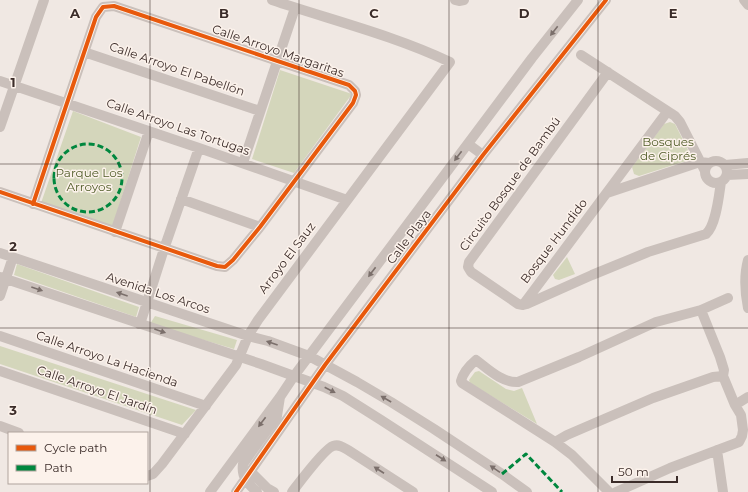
<svg xmlns="http://www.w3.org/2000/svg" width="748" height="492" viewBox="0 0 748 492" font-family="Montserrat,sans-serif">
  <style>
    .green { fill: #d4d6bb }
    .lines { fill: none; stroke-linecap: round; stroke-linejoin: round }
    .minor { stroke: #cac0bb; stroke-width: 10 }
    .quiet { stroke: #00873e; stroke-width: 3; stroke-dasharray: 6 3; stroke-linecap: butt }
    .cycleway-casing { stroke: #fcf2eb; stroke-width: 6 }
    .cycleway { stroke: #e8590c; stroke-width: 4 }
    .oneway { fill: #7b6f6b }
    .grid { fill: none; stroke: #3b2c29; stroke-width: 1; stroke-opacity: 0.55 }
    .labels { text-anchor: middle; stroke-width: 3; stroke-linejoin: round; paint-order: stroke }
    .street-label { font-size: 12px; fill: #3b2c29; stroke: #fcf2eb }
    .park-label { font-size: 12px; fill: #515d29; stroke: #fcf2eb }
    .grid-label { font-size: 13px; text-anchor: middle; font-weight: bold; fill: #3b2c29; stroke: #fcf2eb; stroke-width: 3; stroke-linejoin: round; paint-order: stroke }
  </style>
  <rect width="100%" height="100%" fill="#f0e8e3"/>
  <path class="green" d="M280,70L352,94L294,173L252,159Z
    M73,111L141,137L112,228L41,203Z
    M670,122L675,124L689,152L690,157L686,161L639,176L634,174L632,167L664,124Z
    M567,257L575,274L559,280L555,279L553,275Z
    M17,264L139,307L136,317L14,275Z
    M155,316L237,340L234,349L150,324Z
    M0,346L196,410L182,425L0,364Z
    M479,371L506,389L514,391L522,388L537,424L470,383L469,380L475,372Z"/>
  <g class="lines">
    <path class="minor" d="M455,0L459,1L464,0
      M744,0L748,5
      M84,52L260,111
      M581,55L675,116L680,122L705,171
      M608,72L469,262L468,267L471,272L518,304L523,305L527,304L592,275L648,252L706,234C716,226 719,195 721,182
      M0,81L199,148L347,200
      M0,127L44,0
      M468,144L483,155
      M705 172a11 11 0 1 1 22 0a11 11 0 1 1-22 0Z
      M243,163L295,8
      M725,165L748,163
      M727,175L748,174
      M0,192L217,266L225,267L233,260L260,227L353,103L356,95L355,91L349,85L114,6L103,7L96,17L33,204
      M607,193L700,162L709,163
      M181,199L260,227
      M115,232L149,131
      M0,253L248,336L268,341L309,356L357,382L391,402L434,429L502,474L527,492
      M748,260C744,275 745,293 748,308
      M0,277L261,364L324,387L343,396L381,420L492,492
      M0,296L13,257
      M523,305L667,112
      M139,324L142,318L164,249L199,148
      M0,336L206,406
      M0,371L185,434
      M735,405L748,397
      M0,426L19,433
      M555,442L567,435L653,398L713,377L723,376
      M717,450L723,492
      M251,472L267,488L274,492
      M147,476L153,474L162,464L236,365L248,336L258,320L450,62C393,35 331,20 272,0
      M210,492L280,397L294,376L532,58L578,0
      M236,492L325,365L483,155L606,0
      M257,492C248,484 241,477 243,464L277,416L280,397
      M292,492C299,483 324,449 333,446C339,444 343,447 348,450L413,492
      M609,492L572,455L555,442L462,383L461,381C463,373 470,365 476,360C488,369 502,383 518,382L579,357L656,322L701,310L728,298
      M616,492L670,468L739,442L742,436L743,430L741,415L735,405L723,376L724,370L720,357L701,310"/>
    <path class="quiet" d="M54 178a34 34 0 1 1 68 0a34 34 0 1 1-68 0Z
      M502,474L526,454L562,492"/>
    <defs>
      <path id="cycleway" d="M0,192L217,266L225,267L233,260L260,227L353,103L356,95L355,91L349,85L114,6L103,7L96,17L33,204
        M236,492L325,365L483,155L606,0"/>
    </defs>
    <use href="#cycleway" class="cycleway-casing"/>
    <use href="#cycleway" class="cycleway"/>
  </g>
  <defs><path id="oneway-solid" d="M-6-.8H1V-3.2L6.5 0L1 3.2V.8H-6Z"/></defs>
  <g class="oneway">
    <use href="#oneway-solid" transform="translate(554 31) rotate(128)"/>
    <use href="#oneway-solid" transform="translate(458 156) rotate(127)"/>
    <use href="#oneway-solid" transform="translate(372 272) rotate(127)"/>
    <use href="#oneway-solid" transform="translate(37 289) rotate(19)"/>
    <use href="#oneway-solid" transform="translate(122 294) rotate(-161)"/>
    <use href="#oneway-solid" transform="translate(160 331) rotate(19)"/>
    <use href="#oneway-solid" transform="translate(272 343) rotate(-161)"/>
    <use href="#oneway-solid" transform="translate(330 390) rotate(27)"/>
    <use href="#oneway-solid" transform="translate(386 399) rotate(-150)"/>
    <use href="#oneway-solid" transform="translate(262 422) rotate(127)"/>
    <use href="#oneway-solid" transform="translate(441 458) rotate(33)"/>
    <use href="#oneway-solid" transform="translate(495 469) rotate(-146)"/>
    <use href="#oneway-solid" transform="translate(379 470) rotate(-147)"/>
  </g>
  <path class="grid" d="M150,0V492M299,0V492M449,0V492M598,0V492M0,164H748M0,328H748"/>
  <g class="labels">
    <g class="street-label">
      <text transform="translate(278 51) rotate(19)" y="4">Calle Arroyo Margaritas</text>
      <text transform="translate(177 69) rotate(19)" y="4">Calle Arroyo El Pabellón</text>
      <text transform="translate(178 127) rotate(19)" y="4">Calle Arroyo Las Tortugas</text>
      <text transform="translate(510 184) rotate(-54)" y="4">Circuito Bosque de Bambú</text>
      <text transform="translate(409 237) rotate(-53)" y="4">Calle Playa</text>
      <text transform="translate(554 241) rotate(-53)" y="4">Bosque Hundido</text>
      <text transform="translate(287 258) rotate(-53)" y="4">Arroyo El Sauz</text>
      <text transform="translate(158 293) rotate(18)" y="4">Avenida Los Arcos</text>
      <text transform="translate(107 359) rotate(19)" y="4">Calle Arroyo La Hacienda</text>
      <text transform="translate(97 390) rotate(19)" y="4">Calle Arroyo El Jardín</text>
    </g>
    <g class="park-label">
      <text x="668" y="146">Bosques<tspan x="668" dy="14">de Ciprés</tspan></text>
      <text x="89" y="177">Parque Los<tspan x="89" dy="14">Arroyos</tspan></text>
    </g>
  </g>
  <g class="grid-label">
    <text x="75" y="18">A</text>
    <text x="224" y="18">B</text>
    <text x="374" y="18">C</text>
    <text x="524" y="18">D</text>
    <text x="673" y="18">E</text>
    <text x="13" y="87">1</text>
    <text x="13" y="251">2</text>
    <text x="13" y="415">3</text>
  </g>
  <rect x="8" y="432" width="140" height="52" fill="#fcf2eb" stroke="#afa39d"/>
  <rect x="16" y="445" width="20" height="6" fill="#e8590c" stroke="#afa39d"/>
  <text x="44" y="452" font-size="12" fill="#3b2c29">Cycle path</text>
  <rect x="16" y="465" width="20" height="6" fill="#00873e" stroke="#afa39d"/>
  <text x="44" y="472" font-size="12" fill="#3b2c29">Path</text>
  <path d="M612 476v6h65v-6" fill="none" stroke="#3b2c29" stroke-width="2"/>
  <text x="618" y="476" font-size="12" fill="#3b2c29" stroke="#fcf2eb" stroke-width="3" paint-order="stroke">50 m</text>
</svg>
